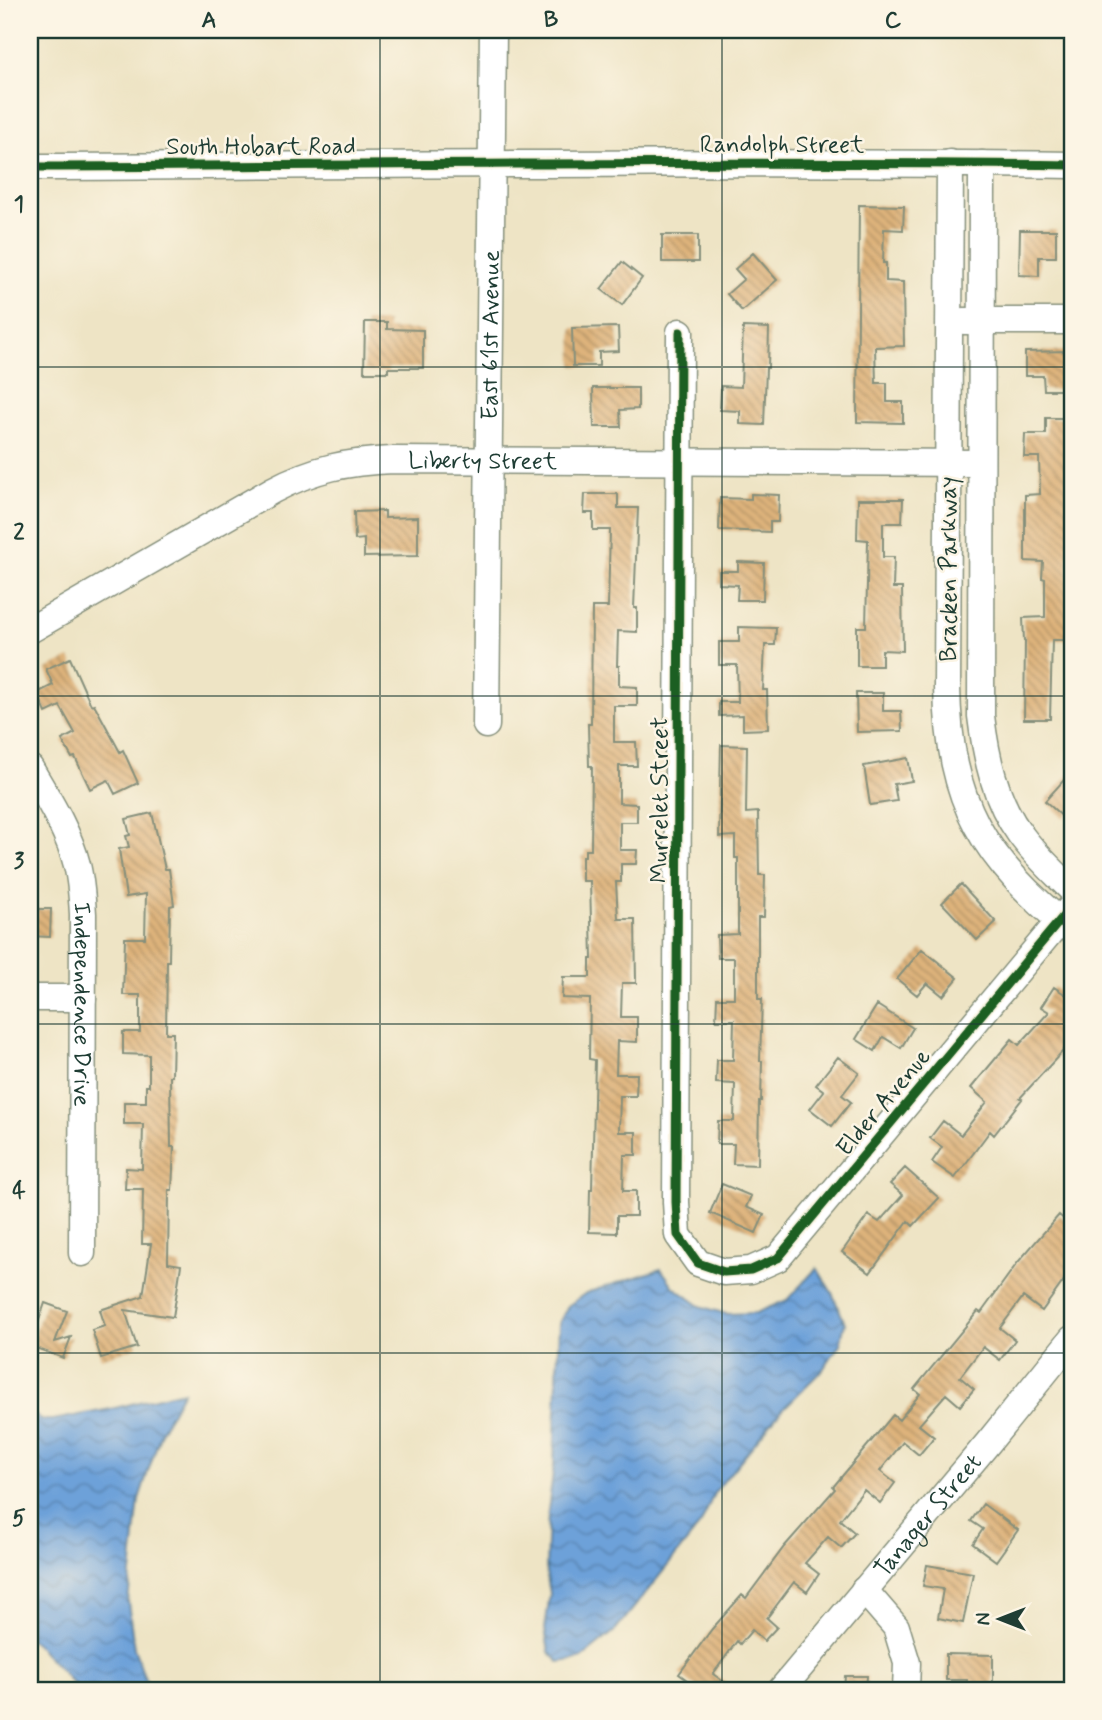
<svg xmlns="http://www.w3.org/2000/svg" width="1102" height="1720" viewBox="0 0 1102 1720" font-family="Mynerve,sans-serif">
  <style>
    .water { fill: url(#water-waves); stroke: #466f86; stroke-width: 2 }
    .building { fill: url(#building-back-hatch) }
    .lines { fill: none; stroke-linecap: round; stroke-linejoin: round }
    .minor-casing { stroke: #86907c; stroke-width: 29 }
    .minor { stroke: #fff; stroke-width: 26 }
    .cycleway-casing { stroke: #fcf5e5; stroke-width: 13 }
    .cycleway { stroke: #1b5e20; stroke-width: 9 }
    .grid { fill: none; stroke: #1f3d34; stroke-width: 2; stroke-opacity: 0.55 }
    .labels { text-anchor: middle; stroke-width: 5; stroke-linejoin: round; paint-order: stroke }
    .street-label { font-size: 24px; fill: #1f3d34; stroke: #fcf5e5 }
    .neatline { fill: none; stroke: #1f3d34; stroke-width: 2.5 }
    .grid-label { font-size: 23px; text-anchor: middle; font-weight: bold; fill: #1f3d34 }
  </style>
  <defs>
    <pattern id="water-waves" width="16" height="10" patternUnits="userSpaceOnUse" patternTransform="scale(1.75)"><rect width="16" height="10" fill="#6da1d9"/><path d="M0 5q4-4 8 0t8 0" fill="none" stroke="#5984b1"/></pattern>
    <pattern id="building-back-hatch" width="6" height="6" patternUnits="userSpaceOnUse" patternTransform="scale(1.75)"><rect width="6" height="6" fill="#deb37b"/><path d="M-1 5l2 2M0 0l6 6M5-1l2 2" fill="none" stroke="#b39366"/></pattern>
  </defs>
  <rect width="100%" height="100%" fill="#fcf5e5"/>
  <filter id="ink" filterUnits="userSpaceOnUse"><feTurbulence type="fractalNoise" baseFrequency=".0143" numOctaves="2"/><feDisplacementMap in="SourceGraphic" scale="14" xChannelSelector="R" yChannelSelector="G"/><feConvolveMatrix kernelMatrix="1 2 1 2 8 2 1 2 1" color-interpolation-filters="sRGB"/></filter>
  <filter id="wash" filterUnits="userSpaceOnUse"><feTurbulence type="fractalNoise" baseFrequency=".00686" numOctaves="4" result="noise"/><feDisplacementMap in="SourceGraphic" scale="28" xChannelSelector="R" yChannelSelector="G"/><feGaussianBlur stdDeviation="1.57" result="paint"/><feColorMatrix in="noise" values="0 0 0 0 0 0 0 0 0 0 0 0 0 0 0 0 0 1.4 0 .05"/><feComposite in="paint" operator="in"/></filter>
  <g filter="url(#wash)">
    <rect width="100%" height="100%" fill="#eee4c5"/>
    <path class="water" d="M817,1268L832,1293L845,1323L840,1344L823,1369L780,1412L714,1493L701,1524L616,1630L580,1659L559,1662L549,1652L545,1629L550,1593L546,1572L548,1511L554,1465L559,1323L568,1306L586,1293L661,1269L674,1287L700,1306L726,1314L756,1313L787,1300Z
      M183,1391L162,1429L139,1499L128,1602L134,1648L149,1690H79L36,1644L30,1639V1411L42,1420H53L111,1409Z"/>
    <g id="blocks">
      <path class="building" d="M859,205L904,206L903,230L884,229L883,263H886V281L903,282L904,346L875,347L876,383H887V402H903V423L857,422Z
        M1020,230H1056V257H1039V276L1019,275Z
        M662,235H698V262H662Z
        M753,253L777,280L742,311L727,294L744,279L735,269Z
        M622,262L642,278L622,305L601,289Z
        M365,322H387V329L423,330V368H388V372H364Z
        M618,327L619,351L599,352V366H573L572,328Z
        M743,327L769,328L768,368H766L764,425L740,424V411L720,410L721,386L741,387Z
        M1069,351L1070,390H1044L1043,376H1025V352Z
        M593,388H638V409L620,410L621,427H594Z
        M1046,418H1070V520L1068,602L1069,640H1052L1050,719H1024L1025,641H1024L1023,618L1045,617V579L1042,578L1043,562L1025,561V495L1040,494L1039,457H1024L1025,434H1046Z
        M585,494H618V508H638L634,608H637V632L618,631L617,666H619V686L637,687V706H614V742H636L637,766H619V803L637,804V822H620V850H637L636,864H621V882H616L618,919H635L636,983H622L621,1017H637V1042L617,1041L616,1074H637L636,1096H620L619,1132H636V1155H624L623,1191H636V1216H617V1233L589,1232L590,1190H592L595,1060L589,1059L590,999L562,998L563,977H590V959H592L590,881H582V856H585V850H591L592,766H589L588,724H591L592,607H608L610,530H593V513H584Z
        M751,494L779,495L778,522H770V532L719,530L720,498L751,499Z
        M858,499H903L902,523H883V557H894L893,588H902L903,651L882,650V666H857V627H866L868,540L857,539Z
        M385,511V518L418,517V556L364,557V539L355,540L354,512Z
        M738,562L764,563L763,600H737L738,585L719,584V571H738Z
        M739,627L776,628L775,645H765L763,690H767L768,729L743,730V715L719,716V702H738L737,665H719V642H739Z
        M70,658L91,705L94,704L120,752L123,750L138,783L115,794L108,780L90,789L75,757L72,758L62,740L75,733L60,706L46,713L37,693L53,685L46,669Z
        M856,693H883V711H901L902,731L857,732Z
        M721,745L747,746L746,813L758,812L759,875H765L764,917H758V999H762L760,1061H762L761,1101H759L758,1165L733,1164L734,1144H717L718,1121H734L735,1084L716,1083L717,1060H733L734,1020H716L717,998H734V958H718L717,935L738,934V858H735V836L719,837Z
        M908,758L912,781L894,784L897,801L870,805L864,766Z
        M1072,771V809L1064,818L1045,801Z
        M152,813L165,869H169L174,905L170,906L169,961H167L166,1033H173L172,1076H170L171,1147H174L172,1190H169L168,1263L181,1265L173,1317L125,1310L137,1347L101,1358L92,1330L105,1326L100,1310L143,1296L151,1244H142L143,1189H125L126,1168L142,1169L143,1124H124V1102H146V1086H149V1055L123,1054V1032H140V995H123L125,938H145L146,894L126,897L119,849L129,847L126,836L130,835L126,819Z
        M961,884L996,922L977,940L942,903Z
        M30,909H51L50,937L30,936Z
        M922,949L958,978L943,996L927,983L917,995L897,979Z
        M1054,987L1072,999V1041L1020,1098L1022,1099L994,1135L990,1131L955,1178L932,1162L942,1147L930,1138L943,1121L961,1135L987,1102L971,1088L1012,1039L1019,1045L1049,1012L1041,1007Z
        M877,1005L913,1028L901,1048L883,1037L875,1051L856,1039Z
        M838,1057L859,1073L842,1095L851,1102L832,1126L810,1109L824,1091L816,1085Z
        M905,1168L939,1198L913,1226L908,1221L870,1273L842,1252L868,1215L879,1222L903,1195L890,1184Z
        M722,1184L751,1196L746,1207L764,1215L756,1233L710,1213Z
        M1059,1215L1072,1226V1269L1042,1311L1023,1297L1000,1328L1015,1340L1000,1360L983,1347L960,1377L974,1389L960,1406L946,1394L919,1425L934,1437L919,1455L903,1442L880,1471L895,1483L880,1503L864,1490L840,1520L855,1533L841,1548L828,1537L805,1563L819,1574L807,1592L794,1582L767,1618L777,1627L764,1641L752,1630L740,1644L737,1641L713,1674L735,1690H701L679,1674L712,1629L742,1595L746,1598L784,1547L835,1489L833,1487L893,1415L899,1420L920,1394L914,1389L978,1311L981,1313L1018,1262Z
        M45,1303L67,1311L55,1342L71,1337L63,1358L30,1346Z
        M983,1504L1018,1530L996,1561L973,1544L983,1529L971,1521Z
        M927,1565L973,1573L963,1623L938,1618L943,1589L923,1586Z
        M946,1654L993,1655V1690H967V1680H946Z
        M845,1676H867L866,1690H844Z"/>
    </g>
  </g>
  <g filter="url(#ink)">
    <use href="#blocks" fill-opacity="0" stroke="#86907c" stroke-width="2"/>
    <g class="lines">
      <defs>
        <g id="minor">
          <path d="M950,163L947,687C949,804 983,858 1072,931"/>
          <path d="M982,164L981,716C986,757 995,800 1020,834C1035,855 1054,872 1072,890"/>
          <path d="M30,167C377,165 725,161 1072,165"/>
          <path d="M964,321H1072"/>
          <path d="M680,332L676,1202L678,1235L698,1263L724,1272L751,1270L778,1258L1072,906"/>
          <path id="s1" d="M30,630L273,490C315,468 347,462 393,460L980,463"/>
          <path id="s2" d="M486,725L493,30"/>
          <path id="s3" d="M30,768C48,799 68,830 77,865C81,881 82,897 83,914L82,1253"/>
          <path d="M30,998H83"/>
          <path d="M864,1590L896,1627L907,1663L906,1690"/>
          <path id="s4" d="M781,1690L988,1443L1072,1339"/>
        </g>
      </defs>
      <use href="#minor" class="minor-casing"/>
      <use href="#minor" class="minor"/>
      <defs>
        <path id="cycleway" d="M30,167C377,165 725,161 1072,165
          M680,332L676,1202L678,1235L698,1263L724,1272L751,1270L778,1258L1072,906"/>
      </defs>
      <use href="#cycleway" class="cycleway-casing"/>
      <use href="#cycleway" class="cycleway"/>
    </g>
  </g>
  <path class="grid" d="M380,30V1690M722,30V1690M30,367H1072M30,696H1072M30,1024H1072M30,1353H1072"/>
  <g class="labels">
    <g class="street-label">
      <text x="782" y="152">Randolph Street</text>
      <text x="261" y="154">South Hobart Road</text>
      <text dy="8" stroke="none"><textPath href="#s2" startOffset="390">East 61st Avenue</textPath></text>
      <text dy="8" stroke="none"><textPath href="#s1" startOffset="495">Liberty Street</textPath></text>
      <text transform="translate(948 569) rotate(-90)" y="8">Bracken Parkway</text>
      <text transform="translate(659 800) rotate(-90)" y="8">Murrelet Street</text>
      <text dy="8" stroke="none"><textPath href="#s3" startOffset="248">Independence Drive</textPath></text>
      <text transform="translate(883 1102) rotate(-50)" y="8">Elder Avenue</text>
      <text dy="8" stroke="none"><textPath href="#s4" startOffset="228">Tanager Street</textPath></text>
    </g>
  </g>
  <rect width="1102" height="1720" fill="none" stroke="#fcf5e5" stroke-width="77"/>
  <g transform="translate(1000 1619) rotate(270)" stroke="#fcf5e5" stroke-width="5" paint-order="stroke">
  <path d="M0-5L12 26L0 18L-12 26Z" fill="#1f3d34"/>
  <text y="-10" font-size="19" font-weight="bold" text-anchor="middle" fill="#1f3d34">N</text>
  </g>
  <rect x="38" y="38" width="1026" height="1644" class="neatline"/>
  <g class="grid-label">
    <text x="209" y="27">A</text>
    <text x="551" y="27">B</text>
    <text x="893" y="27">C</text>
    <text x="19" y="211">1</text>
    <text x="19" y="539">2</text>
    <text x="19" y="868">3</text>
    <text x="19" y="1197">4</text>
    <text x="19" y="1525">5</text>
  </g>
</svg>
